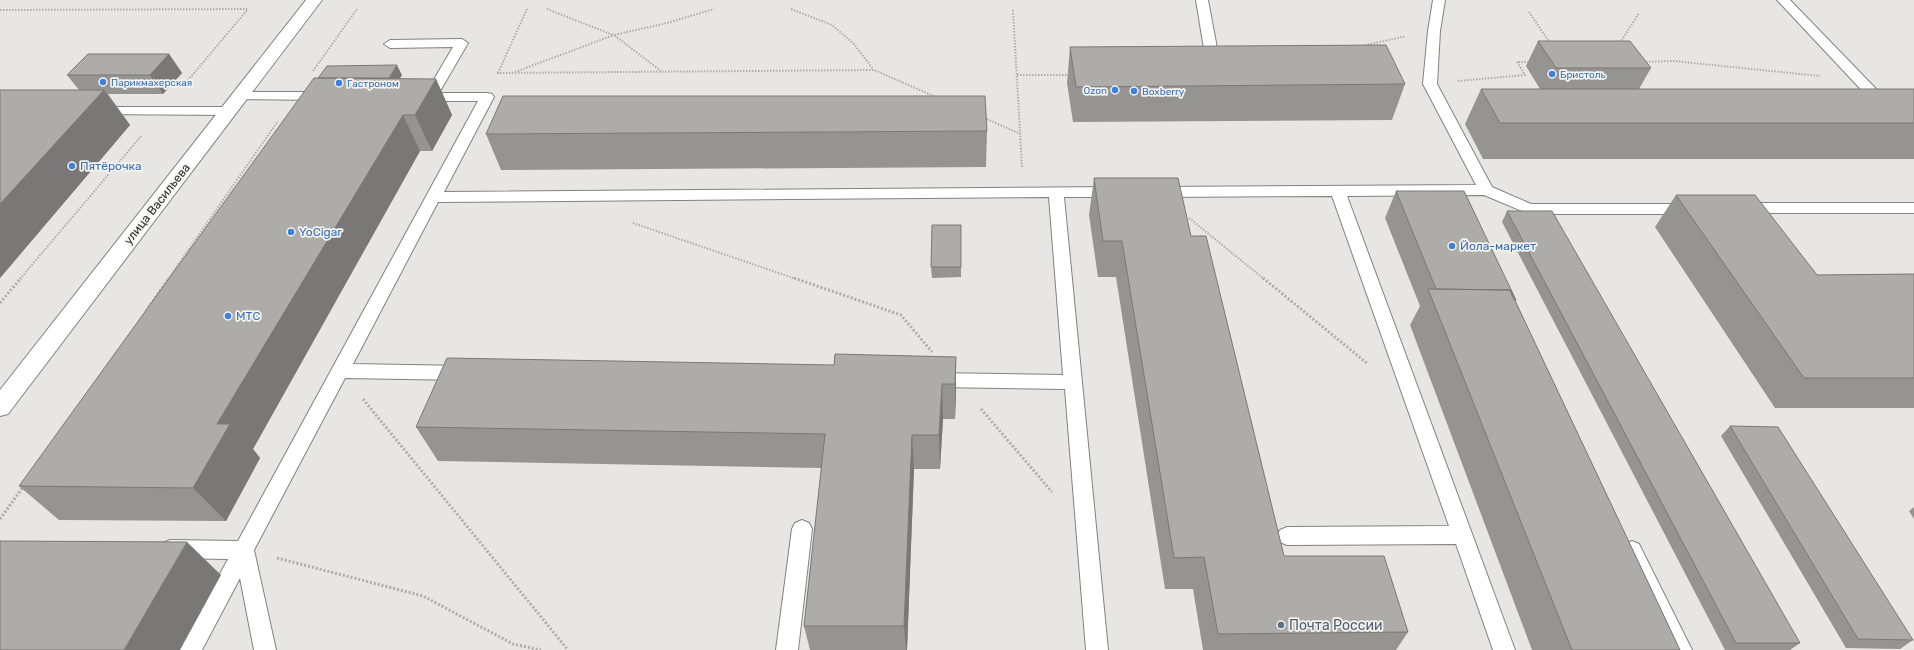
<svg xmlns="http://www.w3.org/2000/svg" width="1914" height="650" viewBox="0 0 1914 650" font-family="Rubik,sans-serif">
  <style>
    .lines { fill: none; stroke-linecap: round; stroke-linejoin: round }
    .service-casing { stroke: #83827e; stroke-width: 2 }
    .tertiary-casing { stroke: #83827e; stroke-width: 2 }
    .path-far1 { stroke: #aeada9; stroke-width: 2; stroke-dasharray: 1.5 1.5; stroke-linecap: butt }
    .path { stroke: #aeada9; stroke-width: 3; stroke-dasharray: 2 2; stroke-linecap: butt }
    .service { fill: #fff; fill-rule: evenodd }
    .tertiary { fill: #fff; fill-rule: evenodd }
    .wall { fill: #969490 }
    .shaded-wall { fill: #7a7876 }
    .building { fill: #aeaca8; stroke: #7a7876 }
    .shop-dot { fill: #3f7fe0; stroke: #f5f4ef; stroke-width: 1.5 }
    .service-dot { fill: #5c6f8a; stroke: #f5f4ef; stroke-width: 1.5 }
    .labels { text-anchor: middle; stroke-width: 3.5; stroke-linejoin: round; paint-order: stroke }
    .far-shop-label { font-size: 10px; fill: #366cbe; stroke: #f5f4ef; text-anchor: start }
    .shop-label { font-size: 12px; fill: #366cbe; stroke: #f5f4ef; text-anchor: start }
    .street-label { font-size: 12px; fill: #2f2e2c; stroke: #f5f4ef }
    .near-service-label { font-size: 14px; fill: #4e5e75; stroke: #f5f4ef; text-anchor: start }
  </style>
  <rect width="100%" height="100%" fill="#e8e6e2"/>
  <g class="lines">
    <defs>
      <path id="service" d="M1196,0H1208L1220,64L1218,67H1204L1202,64L1206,61Z
        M1433,0H1445L1440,31L1437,84L1492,187L1531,204H1691L1696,205L1699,209L1696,213L1691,214H1529L1484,195L1347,196L1515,650H1493L1456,544L1287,545L1280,542L1277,536L1280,530L1287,527L1449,526L1332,196L1157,197L1152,196L1149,192L1152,188L1157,187L1476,185L1423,84L1428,31Z
        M1777,0H1790L1878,91L1914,101V109L1868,97Z
        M462,39L468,43L439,93H487L492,94L494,97L444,192L1115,187L1120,188L1123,192L1120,196L1115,197H1064L1108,650H1086L1065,389L934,387L928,385L925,380L928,375L934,373L1063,375L1049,197L438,202L353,364L464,366L470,368L473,373L470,378L464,380L345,378L254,550L276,650H254L240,578L202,650H179L228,559L170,558L163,555L160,549L163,543L170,540L238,541L478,101H421L416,100L414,97L416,94L426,93L453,47L390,48L384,44L390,40Z
        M240,92H324L329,93L331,96L329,99L324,100L235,99L233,96L235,93Z
        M97,107H228L233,108L235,111L233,114L228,115L92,114L90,111L92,108Z
        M1743,203H1914V213H1743L1738,212L1735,208L1738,204Z
        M802,520L809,523L812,529L798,650H776L792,529L795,523Z
        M1632,541L1639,544L1692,650H1670L1622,550L1625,544Z"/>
      <path id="tertiary" d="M306,0H322L8,414L0,416V390Z"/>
    </defs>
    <use href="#service" class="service-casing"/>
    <use href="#tertiary" class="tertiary-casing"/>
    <path class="path-far1" d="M547,9L613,35
      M791,9L832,25L854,44L873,69
      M0,10L247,9
      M1013,10L1022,167
      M1529,12L1550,43
      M1620,43L1639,13
      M1362,46L1406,36
      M1643,62L1673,61L1820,76
      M313,71L357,9
      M661,71L614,35L667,23L714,9
      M515,72L614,35
      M497,73L874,70L936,97
      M498,73L527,9
      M1017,75H1070
      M1458,81L1525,75L1517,62H1530
      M184,85L248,9
      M984,118L1021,134
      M1189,218L1264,279
      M633,223L796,279
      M20,279L142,135
      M168,279L278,121"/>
    <path class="path" d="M794,278L901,315L932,352
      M1263,278L1368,364
      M0,303L21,278
      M146,311L169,278
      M363,399L568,650
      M981,409L1052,492
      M0,519L23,487
      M277,558L423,596L513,644L541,650"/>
    <use href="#service" class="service"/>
    <use href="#tertiary" class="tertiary"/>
  </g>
  <path class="wall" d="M1538,41L1651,68L1639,89H1914V159H1483L1465,124L1481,89H1540L1526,66Z
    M1070,47L1405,84L1392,120L1073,122L1067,83Z
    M169,54L182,73L163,94H108L130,125L0,278V90H79L67,75Z
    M402,75L399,79H436L452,115L432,151H420L253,449L260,458L226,521L59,520L19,486Z
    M987,131L986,167L501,170L486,134Z
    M1094,178L1191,236L1284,556L1408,632L1396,650H1203L1193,589H1165L1116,277H1098L1089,215Z
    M1396,191L1516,300L1515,301L1680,650H1532L1410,325L1420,306L1385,218Z
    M1676,195L1817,275L1914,274V408H1775L1655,227Z
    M1507,211L1800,643L1790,650H1725L1502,222Z
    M961,225V277L932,278L931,267Z
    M956,357V392L955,419H943L940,469H914L907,650H810L804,626L822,468L438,461L416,427L834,365Z
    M1730,426L1913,640L1900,649L1846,648L1721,436Z
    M1914,507V519L1909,511Z"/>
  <path class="shaded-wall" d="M169,54L182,73L163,94L150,75Z
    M397,65L402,75L394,88L389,78Z
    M436,79L452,115L432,151L415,115Z
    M104,90L130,125L0,278V204Z
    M403,115L420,151L253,449L260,458L226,521L193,488L217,424Z
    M956,357V392L955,419V384Z
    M942,384L943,419L940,469L939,435Z
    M912,435L914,469L907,650H906L904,626Z
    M187,542L221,575L180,650H124Z"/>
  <path class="building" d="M1538,41H1630L1651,68H1556Z
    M1386,45L1405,84L1076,87L1070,47Z
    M88,54H169L150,75H67Z
    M397,65L389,78H318L327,66Z
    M314,78L436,79L415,115H403L217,424H230L193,488L19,486Z
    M1481,89H1914V123H1500Z
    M0,90H104L0,204Z
    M503,96H985L987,131L486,134Z
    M1094,178H1178L1191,236H1206L1284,556H1384L1408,632L1218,634L1204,557L1174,558L1122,241H1103Z
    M1396,191H1464L1516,300H1514L1510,290L1436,289Z
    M1676,195H1755L1817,275L1914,274V378H1804Z
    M1507,211H1552L1800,643H1736Z
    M932,225H961V267H931Z
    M1428,289L1510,290L1680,650H1572Z
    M835,354L956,357L955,384H942L939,435H912L904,626H804L825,434L416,427L447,358L834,365Z
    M1730,426L1778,427L1913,640L1858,639Z
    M0,541L187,542L124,650H0Z"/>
  <g class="shop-dot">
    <circle cx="1552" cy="74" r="4"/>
    <circle cx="103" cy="82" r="4"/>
    <circle cx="339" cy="83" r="4"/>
    <circle cx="1115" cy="90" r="4"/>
    <circle cx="1134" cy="91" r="4"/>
    <circle cx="72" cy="166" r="4"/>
    <circle cx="291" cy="232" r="4"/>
    <circle cx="1452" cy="246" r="4"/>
    <circle cx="228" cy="316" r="4"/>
  </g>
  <circle class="service-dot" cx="1281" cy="625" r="4"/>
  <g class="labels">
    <g class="far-shop-label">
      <text x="1560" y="78">Бристоль</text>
      <text x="111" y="86">Парикмахерская</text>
      <text x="347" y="87">Гастроном</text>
      <text x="1107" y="94" text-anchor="end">Ozon</text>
      <text x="1142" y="95">Boxberry</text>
    </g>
    <g class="shop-label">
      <text x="80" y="170">Пятёрочка</text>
      <text x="299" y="236">YoCigar</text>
      <text x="1460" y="250">Йола-маркет</text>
      <text x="236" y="320">МТС</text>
    </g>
    <g class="street-label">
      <text transform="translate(157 204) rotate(-52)" y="4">улица Васильева</text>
    </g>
    <g class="near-service-label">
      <text x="1289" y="630">Почта России</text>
    </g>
  </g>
</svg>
